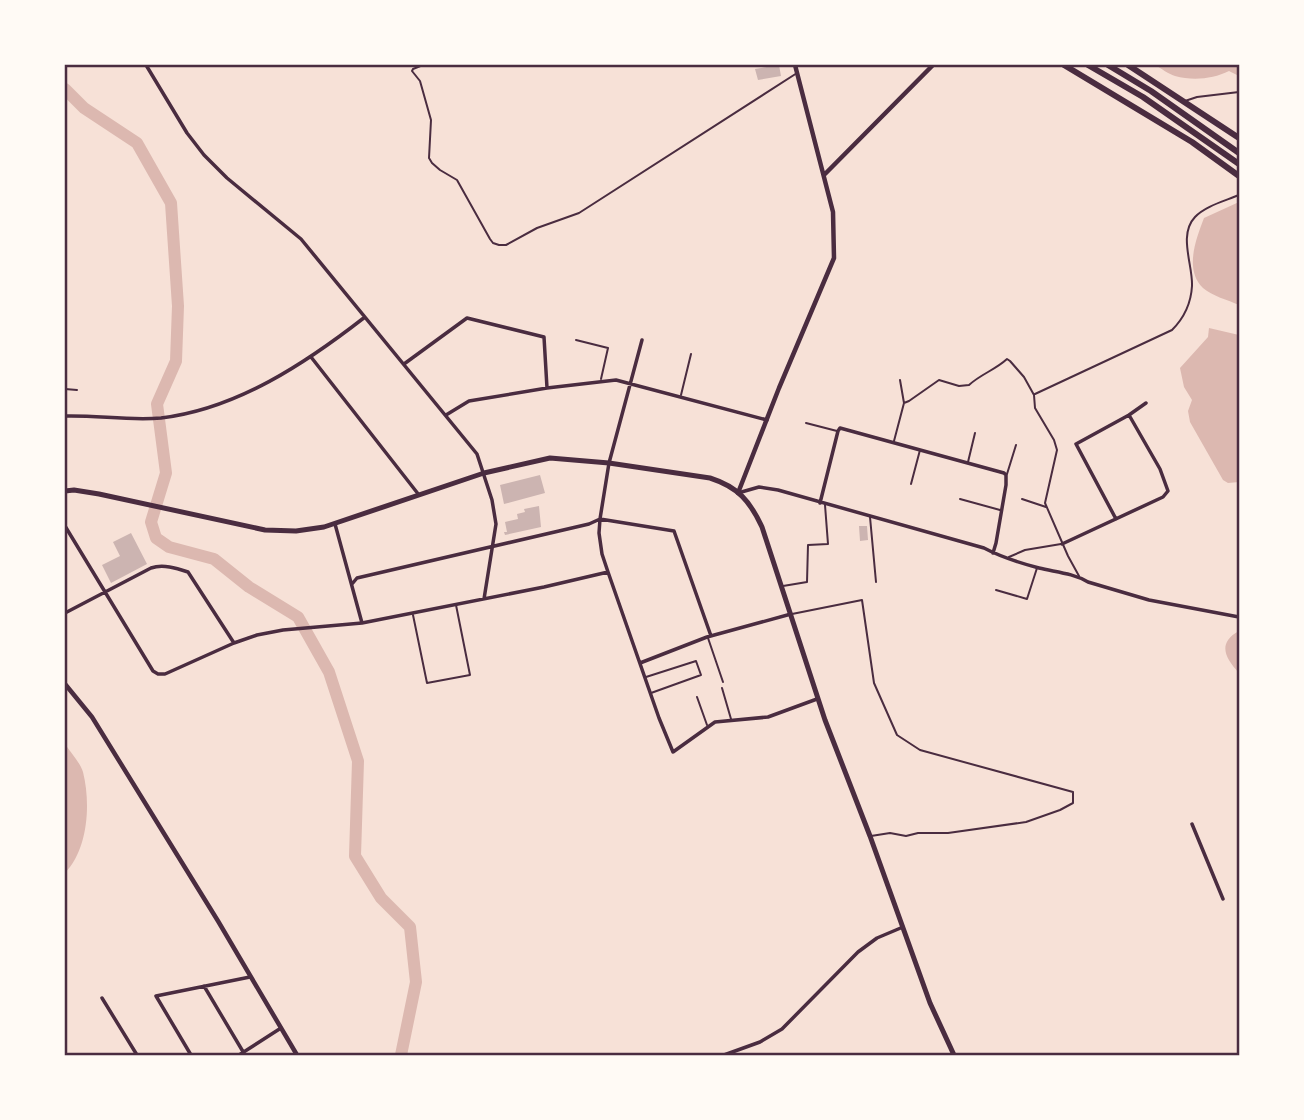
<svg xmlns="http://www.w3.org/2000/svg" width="1304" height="1120" viewBox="0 0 1304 1120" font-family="Commissioner,sans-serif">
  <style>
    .water { fill: #dcb8b0 }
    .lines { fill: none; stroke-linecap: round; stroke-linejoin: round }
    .river { stroke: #dcb8b0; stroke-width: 12 }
    .building { fill: #ccb4b1 }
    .service { stroke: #4a2c40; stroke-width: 2 }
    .minor { stroke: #4a2c40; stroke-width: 3.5 }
    .tertiary { stroke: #4a2c40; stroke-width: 4.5 }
    .secondary { stroke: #4a2c40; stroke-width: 5 }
    .primary { stroke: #4a2c40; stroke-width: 6 }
    .trunk { stroke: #4a2c40; stroke-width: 6 }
    .neatline { fill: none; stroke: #4a2c40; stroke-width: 2.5 }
  </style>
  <rect width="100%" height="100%" fill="#f7e1d7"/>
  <path class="water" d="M1155,65H1239V76L1229,71C1213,79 1193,81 1175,76C1168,74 1161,68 1155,65Z
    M1239,202V305C1228,300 1212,296 1203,288C1184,270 1196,239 1204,218Z
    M1209,328L1239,335V482L1228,483L1223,480L1190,422L1188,411L1192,400L1184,387L1180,368L1208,337Z
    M1239,631V673C1225,658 1217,643 1239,631Z
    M65,744C70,752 80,762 83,772C91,804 88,849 65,873Z"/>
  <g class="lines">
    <path class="river" d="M65,89L84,108L137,143L171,203L178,306L176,361L157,404L166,473L151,522L156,538L169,547L214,559L249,587L298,617L329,672L358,761L355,856L381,898L410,927L416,982L401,1055"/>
  </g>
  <path class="building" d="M779,65L781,76L758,80L755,69Z
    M540,475L545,493L504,504L500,485Z
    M539,506L541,527L505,535L504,532H507L505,522L518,519L517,514L525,512L524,509Z
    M859,526H867L868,540L860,541Z
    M131,533L147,564L111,583L102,565L120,556L113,542Z"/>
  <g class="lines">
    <path class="service" d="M423,65L413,69L412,71L420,81L431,120L429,158L432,163L440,170L457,180L490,239L493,243L499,245H506L537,228L579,213L797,73
      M1185,101L1197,97L1239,92
      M576,340L608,348L601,379
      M65,389L77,390
      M1035,394L1172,330C1184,318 1191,304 1192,286C1193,265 1178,235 1195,217C1205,206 1225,201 1239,195
      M681,395L691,354
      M904,403L909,401L939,380L959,386L969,385C981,374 995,370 1007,359L1010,361L1024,377L1034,395L1035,408L1054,440L1057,450L1045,503L1068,556L1079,576
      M806,423L837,431
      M894,441L904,403L900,380
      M968,462L975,433
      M1007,474L1016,445
      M911,484L920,450
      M960,499L1000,510
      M1022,499L1046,507
      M870,517L876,582
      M1009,557L1025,550L1061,544
      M783,586L807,582L808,545L828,544L825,505
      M996,590L1027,599L1037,568
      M792,614L862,600L874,683L897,735L920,750L1073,792V803L1060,810L1026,822L948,833H918L906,836L890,833L871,836
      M413,615L427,683L470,675L456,605
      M708,638L723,682
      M646,677L696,661L701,675L651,693
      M722,688L731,719
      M697,697L707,725"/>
    <path class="minor" d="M146,65L187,133L204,155L227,178L301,239L477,454L492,500L496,524L484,599
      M642,340L609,463L600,519L599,533L602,554L608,572L659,718L673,752L715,722L768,717L817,699
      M311,357L419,495
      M404,364L467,318L544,337L547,388
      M446,415L469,401L547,388L616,380L767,420
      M65,416C97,415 129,421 161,418C237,409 306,363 365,317
      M738,493L759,487L778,490L984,548C1001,557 1020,563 1039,568C1055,572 1073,573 1088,582L1149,600L1239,617
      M820,503L838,431L840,428L1004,473L1006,475V485L996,543L993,553
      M1116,519L1076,444L1129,415L1146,403
      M335,524L362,623
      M65,526L153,671L158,674H165L234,643L257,635L283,630L362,623L544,587L608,572
      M1062,544L1163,497L1168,491L1160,469L1129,415
      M352,584L357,578L589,524L600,519L674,531L711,636
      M65,613L151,568C163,564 176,568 188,572L234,643
      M640,663L707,637L791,614
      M1192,824L1223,899
      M204,986L245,1055
      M102,998L137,1055
      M191,1055L156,996L250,977
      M239,1055L281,1028
      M724,1055L760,1042L782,1029L858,952L877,938L903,927"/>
    <path class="tertiary" d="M825,174L933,65
      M738,493L779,388L834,258L833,212L795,65
      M65,684L92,717L218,921L297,1055"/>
    <path class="secondary" d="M65,491L74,490L99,494L265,530L296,531L324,527L484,473L550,458L609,463L710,478C738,487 750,501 762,527L825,720L870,836L930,1003L954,1055"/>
    <path class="primary" d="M1064,65L1192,142L1239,176
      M1128,65L1239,138"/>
    <path class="trunk" d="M1088,65L1143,97L1239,164
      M1108,65L1151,91L1239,153"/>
  </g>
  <rect width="1304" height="1120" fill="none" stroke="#fffaf5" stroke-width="133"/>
  <rect x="66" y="66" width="1172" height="988" class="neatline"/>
</svg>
